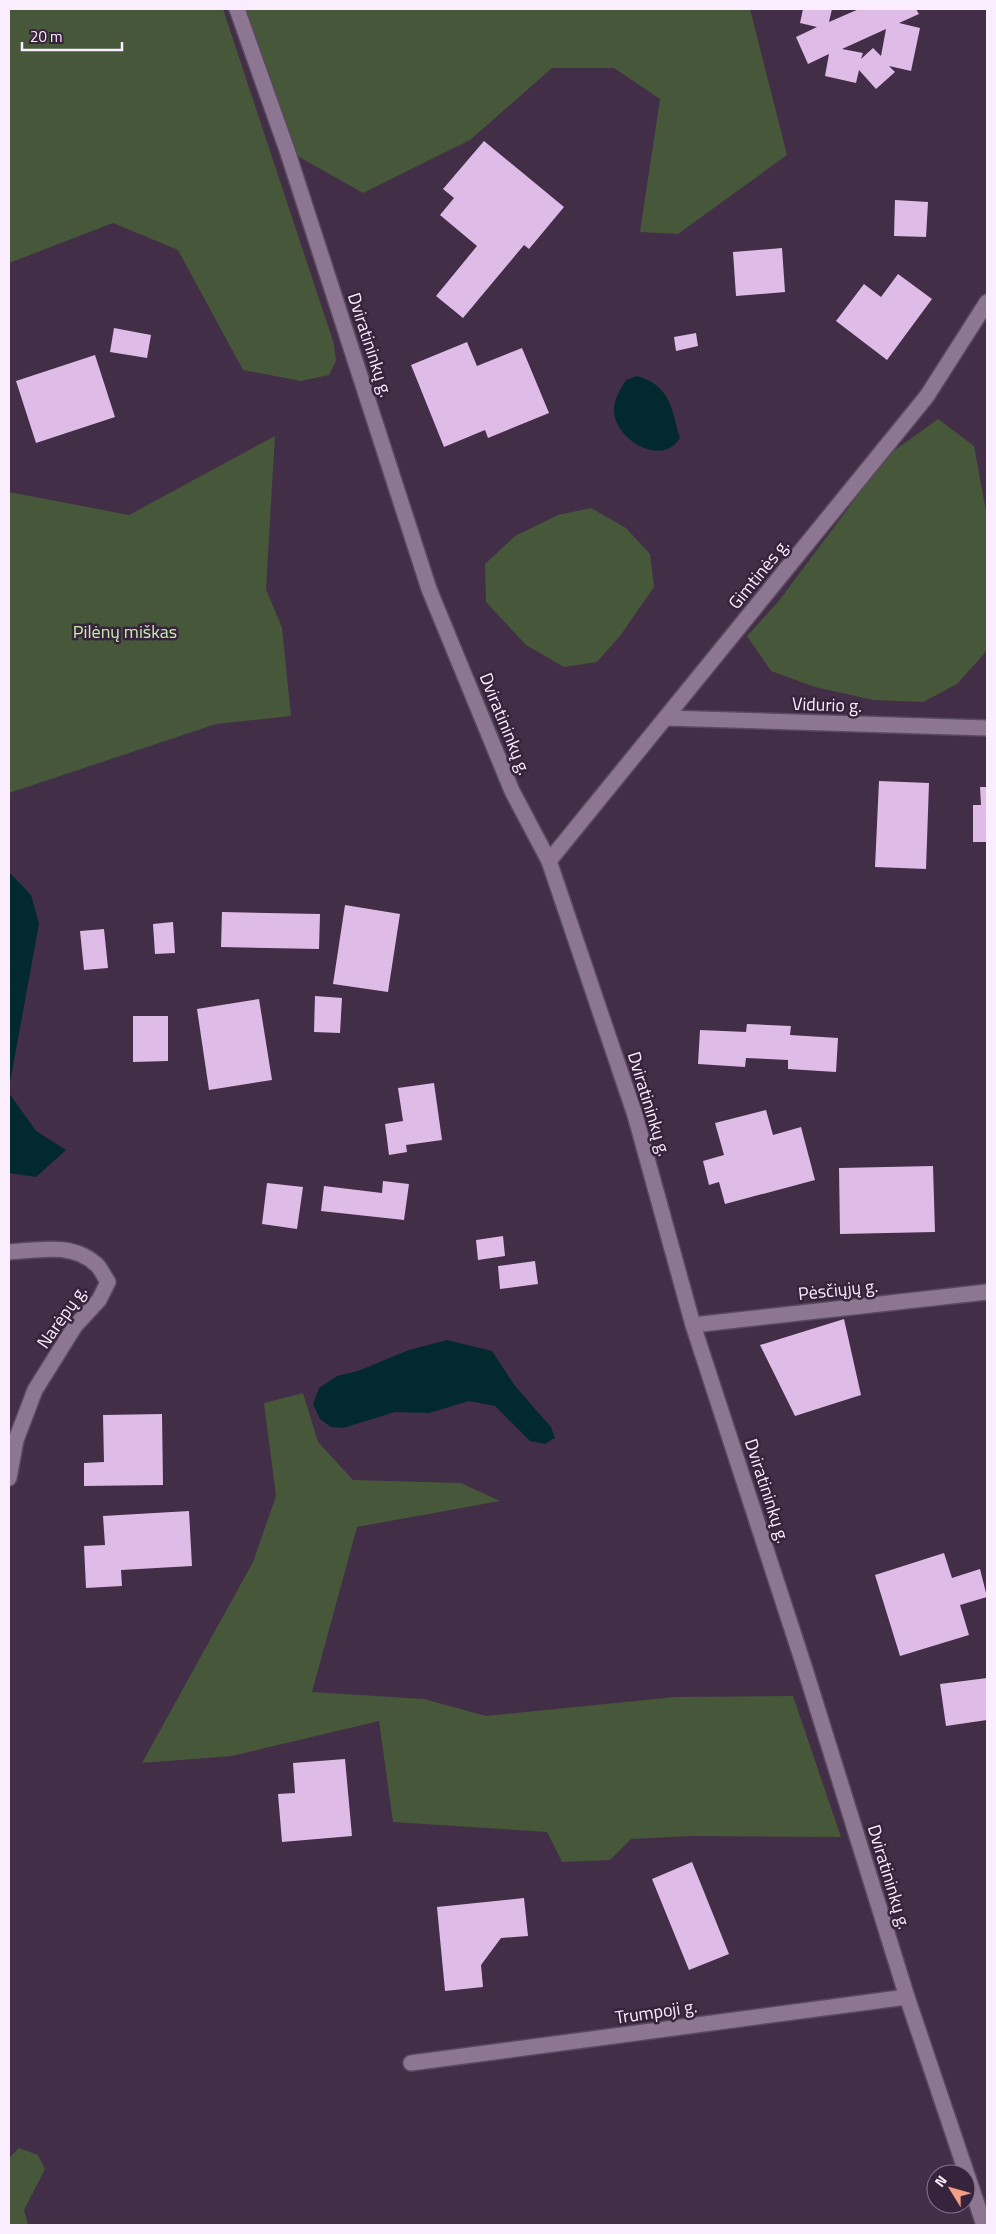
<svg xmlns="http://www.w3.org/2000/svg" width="996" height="2234" viewBox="0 0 996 2234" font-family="'Titillium Web',sans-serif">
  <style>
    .green { fill: #46573a }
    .water { fill: #022a2e }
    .building { fill: #dfbbe8; fill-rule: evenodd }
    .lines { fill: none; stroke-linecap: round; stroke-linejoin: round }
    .street-casing { stroke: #5a4a5f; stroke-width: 18 }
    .street { stroke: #8c7691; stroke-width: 15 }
    .labels { text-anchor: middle; stroke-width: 5; stroke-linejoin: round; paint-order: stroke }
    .street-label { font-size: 18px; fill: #faedfd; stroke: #37243c }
    .park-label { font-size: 18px; fill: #c6efa9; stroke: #37243c }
  </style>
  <rect width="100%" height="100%" fill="#422e47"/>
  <path class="green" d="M9,9H223L334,344L336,361L329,375L301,381L243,370L178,250L113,223L9,263Z
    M237,9H750L787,155L678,234L640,232L660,99L614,68H552L470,140L363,193L287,150Z
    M938,419L974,446L987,516V649L984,654L957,684L923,702L873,700L815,687L771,671L747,636L778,602L888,455Z
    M275,436L266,589L282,628L291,716L216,724L9,793V492L129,515Z
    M591,508L626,528L650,554L654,587L620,636L597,662L564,667L526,645L486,602L485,564L515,536L558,515Z
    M303,1393L318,1442L353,1480L461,1483L500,1501L357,1527L312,1692L424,1699L486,1716L675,1697L793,1696L841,1837L691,1836L631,1839L610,1860L562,1862L547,1832L393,1822L379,1721L232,1756L142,1763L253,1562L276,1496L264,1403Z
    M19,2148L38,2155L45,2169L24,2210L28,2225H9V2158Z"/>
  <path class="water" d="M637,376C671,386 671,408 680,438C662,468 613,439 614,409C614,399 621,388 626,380Z
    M10,873L31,895L39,924L9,1088Z
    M9,1093L36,1131L66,1150L36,1177L9,1173Z
    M447,1340L492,1351L515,1386L551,1427L555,1438L545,1444L530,1441L495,1406L469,1401L429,1413L395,1412L343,1428L331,1427L320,1419L313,1404L319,1388L337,1376L358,1371L409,1350Z"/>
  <path class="building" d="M803,9H832L829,22L859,9H916L919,14L899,23L920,28L911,71L889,66L895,72L876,89L859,70L856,83L825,76L829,54L808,64L796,37L817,27L800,23ZM886,29L881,56L873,48L861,59L863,53L842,49Z
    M484,141L564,207L529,249L524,245L463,318L436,296L477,246L440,215L454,198L443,189Z
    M895,200L928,202L926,237L894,236Z
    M782,248L785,292L736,296L733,252Z
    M898,274L932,299L887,360L836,321L864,284L881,297Z
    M114,328L151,335L147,358L110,352Z
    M696,333L698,346L676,351L674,337Z
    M467,342L477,366L522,348L549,413L488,438L485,430L444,447L411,365Z
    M95,355L115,417L36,443L16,381Z
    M879,781L929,783L926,869L875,867Z
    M980,787H987V842H973V805H981Z
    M345,905L400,914L388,992L333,984Z
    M222,912L320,914L319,949L221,947Z
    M173,922L175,953L155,954L153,924Z
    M104,929L108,968L84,970L80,931Z
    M315,996L342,998L340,1033L314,1032Z
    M259,999L272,1080L209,1090L197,1009Z
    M133,1016H168V1061L133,1062Z
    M747,1024L791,1026L790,1035L838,1038L836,1072L788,1069V1060L746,1058L745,1067L698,1064L700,1030L746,1032Z
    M434,1083L442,1140L406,1145L407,1152L389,1155L385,1124L403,1121L398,1088Z
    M766,1110L773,1135L801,1127L815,1180L725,1204L719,1182L709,1185L703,1161L724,1155L715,1123Z
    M933,1166L935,1232L840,1234L839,1168Z
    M383,1181L409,1184L404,1220L321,1211L324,1186L382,1193Z
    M267,1183L303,1187L297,1229L262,1224Z
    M503,1236L505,1256L478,1260L476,1240Z
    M535,1261L538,1284L500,1289L498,1266Z
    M844,1319L861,1395L795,1416L760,1345Z
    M162,1414L163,1485L84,1486V1463L104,1462L103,1415Z
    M189,1511L192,1566L121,1570L122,1586L86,1588L84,1546L105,1545L103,1516Z
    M944,1553L952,1578L980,1569L987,1597L960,1605L969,1635L900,1656L875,1575Z
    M987,1678V1720L946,1726L940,1684Z
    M345,1759L352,1836L282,1842L278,1794L295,1793L293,1763Z
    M692,1862L729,1954L689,1970L652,1879Z
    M524,1898L528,1936L501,1938L481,1965L483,1987L445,1991L437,1907Z"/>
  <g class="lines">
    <defs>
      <path id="street" d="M237,9L287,150L429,589L512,791L549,861L635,1115L693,1325L805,1669L907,1997L984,2225
        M666,718L987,728
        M549,861L927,396L987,302
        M9,1252C38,1250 73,1242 97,1265C101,1269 104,1276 108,1282L99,1300L75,1326L35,1390L16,1440L9,1478
        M693,1325L987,1292
        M411,2063L907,1997"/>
    </defs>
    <use href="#street" class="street-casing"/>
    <use href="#street" class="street"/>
  </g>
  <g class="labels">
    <g class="street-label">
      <text transform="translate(370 345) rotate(72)" y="6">Dviratininkų g.</text>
      <text transform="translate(759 574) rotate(-51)" y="6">Gimtinės g.</text>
      <text transform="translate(827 705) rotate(2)" y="6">Vidurio g.</text>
      <text transform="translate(505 724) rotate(68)" y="6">Dviratininkų g.</text>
      <text transform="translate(649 1104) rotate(73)" y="6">Dviratininkų g.</text>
      <text transform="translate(838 1290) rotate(-6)" y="6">Pėsčiųjų g.</text>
      <text transform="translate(62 1317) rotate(-55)" y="6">Narėpų g.</text>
      <text transform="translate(767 1491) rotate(72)" y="6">Dviratininkų g.</text>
      <text transform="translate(889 1877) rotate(73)" y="6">Dviratininkų g.</text>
      <text transform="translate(656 2012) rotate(-8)" y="6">Trumpoji g.</text>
    </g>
    <g class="park-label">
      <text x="125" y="638">Pilėnų miškas</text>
    </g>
  </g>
  <rect width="996" height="2234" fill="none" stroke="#faedfd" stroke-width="20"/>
  <g transform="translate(951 2189) rotate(307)"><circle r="24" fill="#37243c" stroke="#857489"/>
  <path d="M0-4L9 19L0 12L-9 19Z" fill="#f49e88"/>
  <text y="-8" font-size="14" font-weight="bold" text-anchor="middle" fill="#faedfd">N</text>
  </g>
  <path d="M22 42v8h100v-8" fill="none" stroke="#faedfd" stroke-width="2.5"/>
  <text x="30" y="42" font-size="15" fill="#faedfd" stroke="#37243c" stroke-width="4" paint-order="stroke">20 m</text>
</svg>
